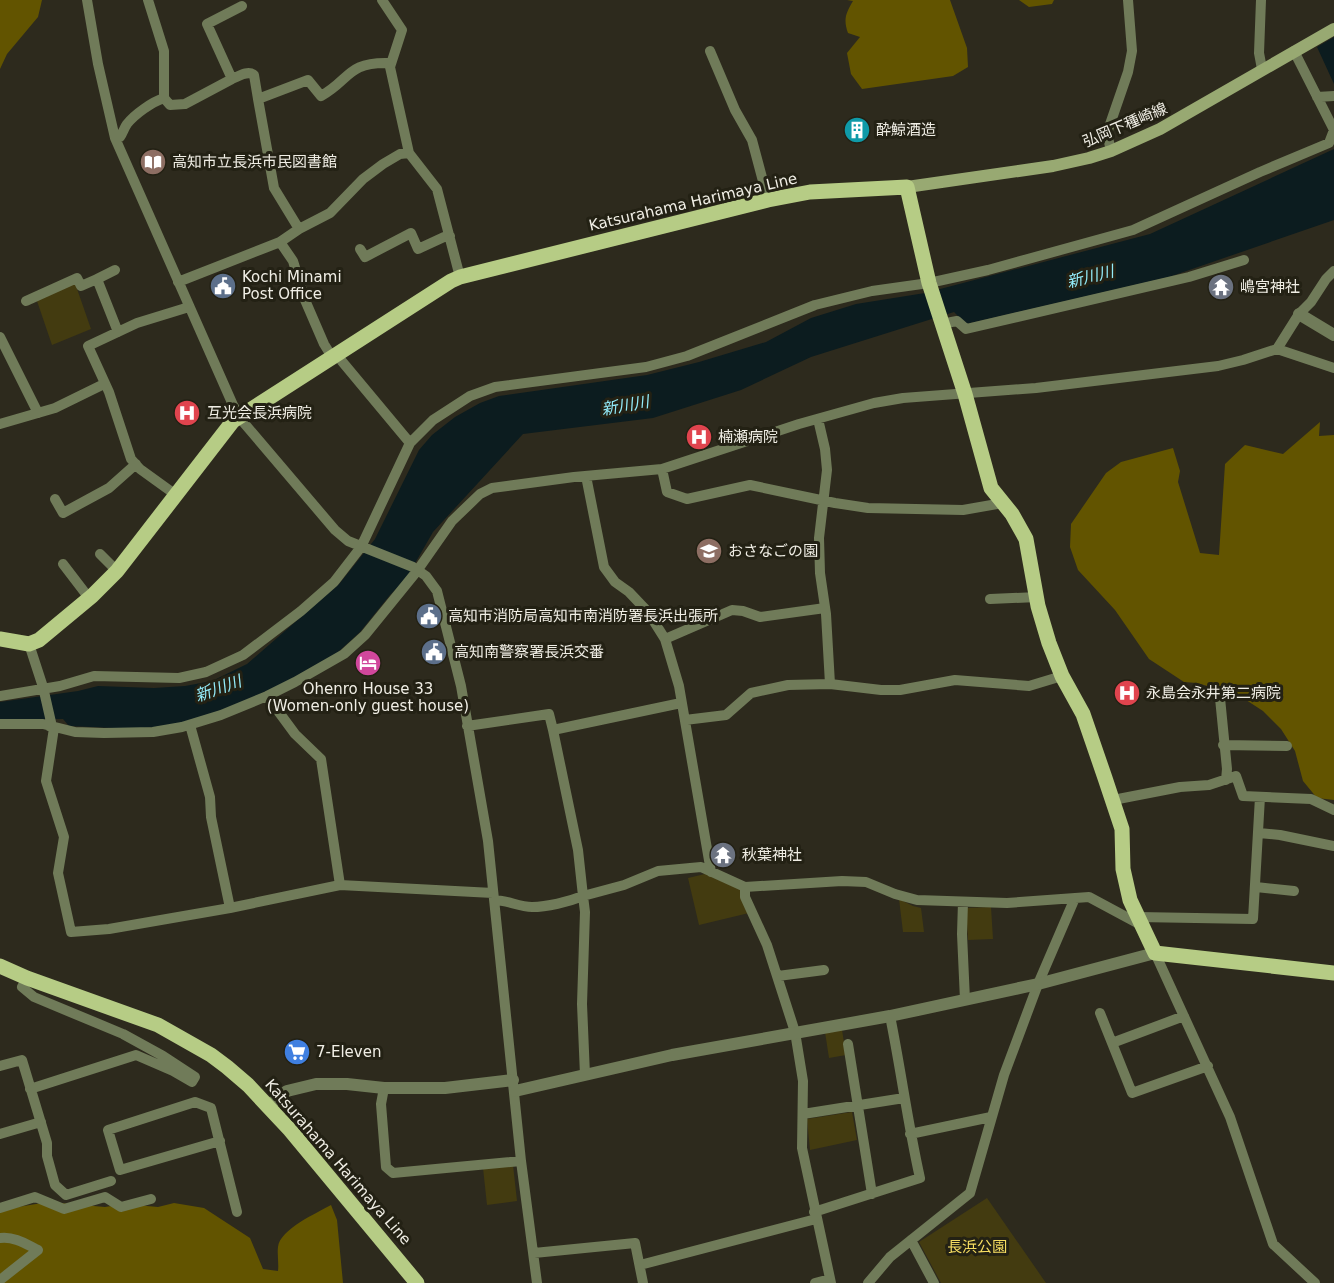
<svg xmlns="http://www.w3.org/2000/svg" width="1334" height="1283" viewBox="0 0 1334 1283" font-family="'DejaVu Sans','Noto Sans JP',sans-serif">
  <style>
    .green { fill: #433b10 }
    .forest { fill: #625400 }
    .water { fill: #0c1c1f }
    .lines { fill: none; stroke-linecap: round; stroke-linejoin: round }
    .minor { stroke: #707b59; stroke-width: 10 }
    .tertiary { stroke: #707b59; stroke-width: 12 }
    .secondary { stroke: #98a972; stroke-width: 12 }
    .primary { stroke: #b6cc85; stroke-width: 15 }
    .labels { text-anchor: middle; stroke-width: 6; stroke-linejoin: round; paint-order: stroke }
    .street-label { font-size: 15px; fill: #f0eee5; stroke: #232114 }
    .poi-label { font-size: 15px; fill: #f0eee5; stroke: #232114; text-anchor: start }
    .park-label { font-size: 15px; fill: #f6dd61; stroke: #232114 }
    .water-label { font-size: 16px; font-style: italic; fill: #93ecfa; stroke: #232114 }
  </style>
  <rect width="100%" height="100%" fill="#2d2a1d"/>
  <path class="green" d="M75,283L91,329L52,345L37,301Z
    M705,874L740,889L749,913L699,925L688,878Z
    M899,899L913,906L921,908L924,932H903Z
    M991,907L993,939L968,940L966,908Z
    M842,1030L846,1055L829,1058L825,1032Z
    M852,1112L857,1140L810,1150L807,1119Z
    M513,1165L517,1201L487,1205L483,1168Z
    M987,1198L1046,1283H941L919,1242Z"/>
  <path class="forest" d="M0,0H42L38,17L7,54L0,69Z
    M847,0H950L967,48L968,67L953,76L862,89L851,74L847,53L860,37L848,33C843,19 846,13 853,1Z
    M1019,0H1054L1052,4L1029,7Z
    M1320,422L1319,436L1334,435V800L1317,798L1303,781L1295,751L1281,729L1263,711L1243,698L1218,689L1197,683L1184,682L1149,659L1115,610L1078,570L1070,547L1071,524L1106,473L1121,462L1173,448L1180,471L1178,482L1200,553L1219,555L1225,464L1245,445L1283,454Z
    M48,1202L105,1207L124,1204L158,1207L174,1203L204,1208L250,1238L263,1269L278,1271C279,1263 277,1255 278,1247C280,1229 317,1213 331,1205L337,1220L343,1283H0V1210Z"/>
  <path class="water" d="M1334,37V84L1317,47Z
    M1334,149V220L1169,277L966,324L954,312L811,357L741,390L653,418L523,434L433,532L406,579L390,595L360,632L337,653L284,683L214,715L183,724L135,729L69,726L63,719L0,720V702L78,691L98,686L154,688L185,686L212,681L247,664L340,583L375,539L419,450L432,435L455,417L480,403L499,396L647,375L699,362L766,342L811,318L856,304L925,293L1150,234Z"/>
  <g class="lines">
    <path class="minor" d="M87,0L98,64L115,138L233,405L244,423L335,530L348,541L413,567L426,576L437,591L461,686L488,841L521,1161L537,1283
      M382,0L402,30L390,67L409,153L437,189L460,277
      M1261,0L1259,53L1262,69
      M710,51L735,110L752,140L768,200
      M1294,51L1334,130
      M232,79C239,76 248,70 254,75L258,99L308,80L321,96C350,80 347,62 388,63L390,67
      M1317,97L1334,96
      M164,98L170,105L185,104L232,79L207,24L242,6
      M258,99L274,188L299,229
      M115,138L120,137C123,133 124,128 127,124C135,114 152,102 164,98V51L148,0
      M1111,151L1107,133L1128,72L1132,51L1128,0
      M280,242L293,261L305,300L324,344L332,357L340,359L410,443
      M360,249L365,257L411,233L418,249L444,237L450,236
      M97,279L115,270
      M178,282L280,242L299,229L330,213L363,179L383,164L400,154L409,153
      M26,301L77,278L81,286L97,279L118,332
      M941,324L957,321L966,329L1189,277L1244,260
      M0,337L38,413
      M1277,349L1334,368
      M818,419L825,449L827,470L819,538L820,573L826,614L830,684
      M0,424L55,408L104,384
      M662,469L667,492L687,499L750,485L835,503L868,508L963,510L1003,503
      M586,476L604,567L615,582L629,592L648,612L665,639L679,686L711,872
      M176,495L140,469L131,459L109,392L88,346L137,323L189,307
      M55,499L63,513L109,488L136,464
      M100,554L117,571
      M63,564L89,598
      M990,599L1037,597
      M665,639L732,610L743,611L760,617L825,608
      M29,644L43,687L51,722L49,726
      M0,696L60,686L94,676L179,678L206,672L243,655L301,611L334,582L361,547L410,443L433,420L470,396L495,387L646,367L687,356L815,305L872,291L929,283L988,270L1133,230L1260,172L1329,143L1334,130
      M267,696L295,734L321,759L340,885
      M1220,698L1227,769L1226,780
      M685,720L726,715L751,693L788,685L830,684L881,690H900L955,680L1029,686L1062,676
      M0,724H43L75,732L104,733L153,732L182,727L221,715L267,696L295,682L344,654L365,635L417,571L452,521L480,494L492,488L574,477L662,469L799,424L874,403L903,398L1036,388L1218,366L1243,360L1277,349L1299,314L1311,302L1326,279L1334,271
      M190,725L210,797L211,817L230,908
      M467,726L549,714L553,730L681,703
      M54,728L46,781L64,837L58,873L71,932L109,929L230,908L340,885L493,893
      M1223,745L1287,746
      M1113,800L1180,787L1209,785L1236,776L1243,796L1311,799L1334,810
      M1259,833L1280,835L1334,846
      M745,887V897L767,945L795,1032L803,1081L802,1148L831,1283
      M1256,887L1294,891
      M494,900C507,900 519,907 532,907C547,907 568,902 583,896L578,850L553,730
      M963,902L962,934L965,1000
      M1138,917L1253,919L1260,797
      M1155,953L1230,1117L1273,1244L1315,1283
      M778,976L824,970
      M27,978L22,987L34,997L123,1034L163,1056L195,1077L192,1082L173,1071L136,1055L30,1089
      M1100,1013L1112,1043
      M1184,1016L1112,1043L1132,1093L1208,1066
      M848,1044L872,1194
      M0,1066L22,1060L47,1143V1156L55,1185L66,1195L111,1181
      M585,1075L582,1004L585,912L583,896L624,885L658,871L701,867L745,887L842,881L866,882L895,894L917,900L1007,903L1089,897L1143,926
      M384,1088L381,1104L386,1167L393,1173L521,1161
      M803,1114L904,1098
      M0,1134L41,1122
      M910,1134L991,1117
      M220,1141L120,1170L108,1130L195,1102L211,1108L237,1212
      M0,1208L35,1197L64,1209L105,1197L121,1207L151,1199
      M814,1212L920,1178C908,1125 901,1070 890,1016
      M0,1238C14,1236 26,1244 38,1250L0,1280
      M911,1240L934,1283
      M534,1253L635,1243L643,1283
      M640,1265L816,1219
      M815,1283L830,1279
      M868,1283L890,1257L970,1193L1004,1075L1038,984L1075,898"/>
    <path class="tertiary" d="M1299,314L1334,335
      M515,1091L672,1055L890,1016L1038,984L1155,953
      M268,1106L287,1091L316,1084H347L384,1088H445L513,1080"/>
    <path class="secondary" d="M907,187L1053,166L1089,158L1111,151L1160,129L1334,29"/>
    <path class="primary" d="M0,639L29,644L39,640L92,596L117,571L233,421L451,281L460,277L768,200L810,192L907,187L929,283L965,394L991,488L1012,514L1026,539L1038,606L1049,643L1062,676L1083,714L1105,778L1122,829L1123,869L1130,900L1155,953L1334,973
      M0,966L27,978L158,1025L211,1055L227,1067L248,1085L290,1130L417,1283"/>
  </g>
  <defs>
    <symbol id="building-disc" viewBox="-11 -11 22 22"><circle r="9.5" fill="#0f9aa8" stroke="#232114"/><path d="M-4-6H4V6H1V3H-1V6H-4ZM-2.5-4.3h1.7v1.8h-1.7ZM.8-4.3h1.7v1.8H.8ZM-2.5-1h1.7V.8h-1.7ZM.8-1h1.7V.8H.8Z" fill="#fff"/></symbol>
    <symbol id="library-disc" viewBox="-11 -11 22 22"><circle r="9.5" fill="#8d6e63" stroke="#232114"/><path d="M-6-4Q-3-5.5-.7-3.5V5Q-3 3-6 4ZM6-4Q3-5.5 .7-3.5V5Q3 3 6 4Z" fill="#fff"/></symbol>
    <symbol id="civic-disc" viewBox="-11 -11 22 22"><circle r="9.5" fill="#5c6f8a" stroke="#232114"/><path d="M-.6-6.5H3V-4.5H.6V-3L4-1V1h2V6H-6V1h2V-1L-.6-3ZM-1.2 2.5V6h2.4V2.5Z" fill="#fff"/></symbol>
    <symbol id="temple-disc" viewBox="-11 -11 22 22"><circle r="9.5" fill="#6b7280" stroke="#232114"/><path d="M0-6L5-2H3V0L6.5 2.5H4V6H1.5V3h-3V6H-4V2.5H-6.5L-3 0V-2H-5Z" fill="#fff"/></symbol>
    <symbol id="hospital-disc" viewBox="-11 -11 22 22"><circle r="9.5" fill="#e0444e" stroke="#232114"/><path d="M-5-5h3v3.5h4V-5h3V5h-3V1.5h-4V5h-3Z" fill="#fff"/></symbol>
    <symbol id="school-disc" viewBox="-11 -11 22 22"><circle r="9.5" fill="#8d6e63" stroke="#232114"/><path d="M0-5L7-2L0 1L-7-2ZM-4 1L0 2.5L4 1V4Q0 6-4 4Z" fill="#fff"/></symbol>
    <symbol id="hotel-disc" viewBox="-11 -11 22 22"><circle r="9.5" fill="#d1479c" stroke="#232114"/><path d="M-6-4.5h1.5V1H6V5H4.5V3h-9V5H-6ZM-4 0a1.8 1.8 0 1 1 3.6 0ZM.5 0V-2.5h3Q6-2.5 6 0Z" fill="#fff"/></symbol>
    <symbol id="supermarket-disc" viewBox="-11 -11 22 22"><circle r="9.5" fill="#3f7fe0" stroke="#232114"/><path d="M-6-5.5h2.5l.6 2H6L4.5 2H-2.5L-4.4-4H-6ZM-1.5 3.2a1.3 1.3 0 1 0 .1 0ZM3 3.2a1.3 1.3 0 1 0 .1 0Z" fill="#fff"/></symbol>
  </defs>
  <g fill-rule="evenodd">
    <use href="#building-disc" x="842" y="115" width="30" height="30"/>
    <use href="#library-disc" x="138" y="147" width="30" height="30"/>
    <use href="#civic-disc" x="208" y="271" width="30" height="30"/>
    <use href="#temple-disc" x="1206" y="272" width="30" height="30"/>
    <use href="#hospital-disc" x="172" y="398" width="30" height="30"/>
    <use href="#hospital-disc" x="684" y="422" width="30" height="30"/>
    <use href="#school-disc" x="694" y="536" width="30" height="30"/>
    <use href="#civic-disc" x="414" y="601" width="30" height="30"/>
    <use href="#civic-disc" x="419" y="637" width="30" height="30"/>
    <use href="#hotel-disc" x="353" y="648" width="30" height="30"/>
    <use href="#hospital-disc" x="1112" y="678" width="30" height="30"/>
    <use href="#temple-disc" x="708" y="840" width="30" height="30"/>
    <use href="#supermarket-disc" x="282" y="1037" width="30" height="30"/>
  </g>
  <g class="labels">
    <g class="street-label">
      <text transform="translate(1125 125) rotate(-23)" y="5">弘岡下種崎線</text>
      <text transform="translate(693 202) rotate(-13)" y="5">Katsurahama Harimaya Line</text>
      <text transform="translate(338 1162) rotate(49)" y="5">Katsurahama Harimaya Line</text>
    </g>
    <g class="poi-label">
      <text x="876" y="135">酔鯨酒造</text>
      <text x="172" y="167">高知市立長浜市民図書館</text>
      <text x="242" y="282">Kochi Minami<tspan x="242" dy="17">Post Office</tspan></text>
      <text x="1240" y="292">嶋宮神社</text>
      <text x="207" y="418">互光会長浜病院</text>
      <text x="718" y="442">楠瀬病院</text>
      <text x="728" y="556">おさなごの園</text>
      <text x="448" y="621">高知市消防局高知市南消防署長浜出張所</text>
      <text x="454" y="657">高知南警察署長浜交番</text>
      <text x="368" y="694" text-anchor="middle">Ohenro House 33<tspan x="368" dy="17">(Women-only guest house)</tspan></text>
      <text x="1146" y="698">永島会永井第二病院</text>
      <text x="742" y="860">秋葉神社</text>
      <text x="316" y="1057">7-Eleven</text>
    </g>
    <g class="park-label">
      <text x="977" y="1252">長浜公園</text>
    </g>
    <g class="water-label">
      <text transform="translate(1090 276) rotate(-14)" y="6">新川川</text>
      <text transform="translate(625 405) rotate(-10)" y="6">新川川</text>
      <text transform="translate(218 688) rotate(-20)" y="6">新川川</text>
    </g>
  </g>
</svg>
